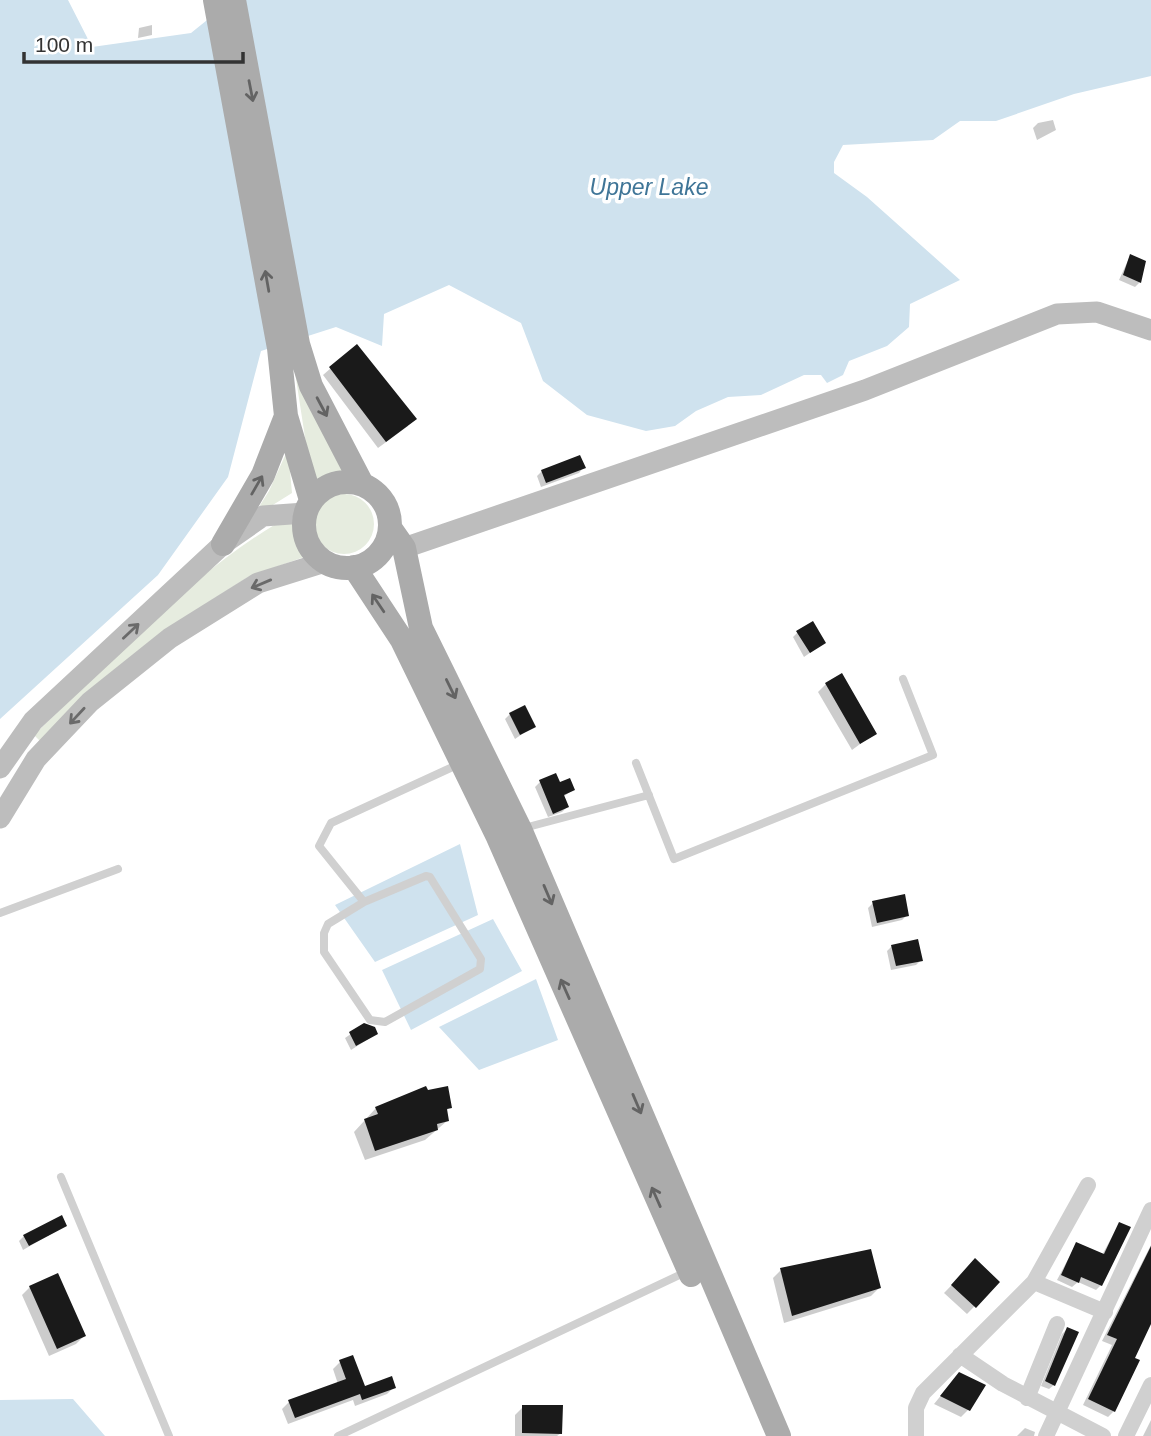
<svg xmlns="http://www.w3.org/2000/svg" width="1151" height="1436" viewBox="0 0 1151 1436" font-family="Arial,sans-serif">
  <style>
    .green { fill: #e6ecdf }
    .water { fill: #cfe2ee }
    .shadow { fill: #0003 }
    .building { fill: #1a1a1a }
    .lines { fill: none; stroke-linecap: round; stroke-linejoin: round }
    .lane { stroke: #d0d0d0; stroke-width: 8 }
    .street { stroke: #d0d0d0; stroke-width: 16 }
    .secondary { stroke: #bdbdbd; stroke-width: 21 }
    .primary { stroke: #ababab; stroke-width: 24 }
    .oneway { stroke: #636363 }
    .oneway2 { stroke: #6a6a6a }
    .labels { text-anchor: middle; stroke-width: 7; stroke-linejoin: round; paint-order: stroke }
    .water-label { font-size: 23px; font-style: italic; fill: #3f7597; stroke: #fff }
  </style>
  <rect width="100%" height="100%" fill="#fff"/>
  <path class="green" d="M293,359L347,472L335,473L312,483Z
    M288,449L292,493L252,518L269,491Z
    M314 524a30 30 0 1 1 60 0a30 30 0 1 1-60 0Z
    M294,514L304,557L248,577L162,632L42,743L34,735C112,661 199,564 294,514Z"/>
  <path class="water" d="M0,0H68L92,47L191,33L232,0H1151V76L1074,94L996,121H960L933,140L843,145L834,162V173L867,197L960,280L910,304L909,327L887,346L849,361L843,375L827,383L821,375H804L761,395L728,397L696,411L675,426L646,431L587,415L543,381L521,323L449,285L384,314L382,346L336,327L261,351L228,477L158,575L0,719Z
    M460,844L478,915L375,962L335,905Z
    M493,919L522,971L411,1030L382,970Z
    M536,979L558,1040L479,1070L439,1027Z
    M73,1399L105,1436H0V1400Z"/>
  <path class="shadow" d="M152,25V35L138,38L139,28Z
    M1053,120L1056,130L1037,140L1033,128L1038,123Z
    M1130,256L1140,282L1135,287L1119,280Z
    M331,368L408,426L378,448L323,375Z
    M583,468L579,473L541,487L537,476L542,471Z
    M798,632L824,643L804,657L793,637Z
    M826,684L875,733L852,750L818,692Z
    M510,714L534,726L515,739L505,719Z
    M540,782L573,790L563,797L567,807L562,812L548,817L535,787Z
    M873,903L907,915L902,920L872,927L868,908Z
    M892,946L921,960L916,965L891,970L887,951Z
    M364,1025L376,1034L351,1050L345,1038Z
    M450,1107L446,1111L447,1121L425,1140L365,1160L354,1132L376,1108Z
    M1119,1224L1101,1285L1096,1290L1078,1282L1072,1287L1057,1280L1076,1244L1102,1255Z
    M65,1226L23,1250L19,1241L24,1236Z
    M1151,1245V1323L1133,1359L1114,1411L1108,1417L1083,1405L1112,1345L1102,1341Z
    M975,1261L998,1282L967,1314L944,1293Z
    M781,1270L879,1288L871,1296L784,1323L773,1278Z
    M30,1287L84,1336L76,1344L49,1356L22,1295Z
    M1067,1329L1054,1385L1049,1389L1041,1386L1062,1334Z
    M340,1362L364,1388L394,1387L387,1394L355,1406L353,1400L288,1424L282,1409L289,1402L338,1384L333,1369Z
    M952,1382L969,1409L961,1417L934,1404Z
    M523,1407L561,1433L557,1436H515V1415Z
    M1151,1420V1436H1143Z
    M1025,1428L1035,1432L1034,1436H1017Z"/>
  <path class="building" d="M1130,254L1146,261L1141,283L1123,275Z
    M357,344L417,419L386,442L329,367Z
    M580,455L586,468L546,483L541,470Z
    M813,621L826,643L810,653L796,631Z
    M842,673L877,734L860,744L825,683Z
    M525,705L536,727L520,735L509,713Z
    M556,773L560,782L570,778L575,790L564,795L569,807L553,814L539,780Z
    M905,894L909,916L877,923L872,901Z
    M918,939L923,961L896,966L891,945Z
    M364,1023L375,1027L378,1034L356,1046L349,1032Z
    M426,1086L428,1090L448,1086L452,1108L447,1109L449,1121L437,1124L438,1130L375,1151L364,1119L378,1114L375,1107Z
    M62,1215L67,1226L29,1246L23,1235Z
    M1119,1222L1131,1227L1102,1286L1081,1277L1079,1283L1061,1275L1076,1242L1104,1254Z
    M1151,1246V1324L1135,1358L1140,1360L1115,1412L1088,1399L1117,1339L1107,1335Z
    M871,1249L881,1288L792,1316L780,1268Z
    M975,1258L1000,1282L976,1308L951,1285Z
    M58,1273L86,1336L57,1349L29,1286Z
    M1067,1327L1079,1332L1055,1386L1045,1381Z
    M353,1355L365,1386L392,1376L396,1388L362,1400L360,1394L295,1418L288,1400L346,1379L339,1360Z
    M959,1372L986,1385L970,1411L940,1396Z
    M522,1405H563L562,1434L522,1433Z"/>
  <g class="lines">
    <path class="lane" d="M636,763L674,859L933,755L903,679
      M524,828L649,795
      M426,876L430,877L481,959L480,969L385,1022L370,1020L324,952V933L328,924L364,902Z
      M364,902L319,846L331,823L459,764
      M0,913L118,869
      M61,1177L169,1436
      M338,1436L686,1272"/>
    <path class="street" d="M1034,1282L1105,1312
      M960,1355L1003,1384L1103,1436
      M1027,1398L1057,1324
      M916,1436V1408L923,1393L1034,1282L1088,1185
      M1046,1436L1151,1210
      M1126,1436L1151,1385"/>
    <path class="secondary" d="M404,548L865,390L1057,314L1097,312L1151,330
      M0,768L33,721L223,544L263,516L305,513
      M0,818L36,759L90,702L170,638L258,583L325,562"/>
    <path class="primary" d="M215,0L279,348L286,416L311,500
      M234,0L298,344L311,386L362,484
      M304 525a43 43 0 1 1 86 0a43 43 0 1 1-86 0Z
      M390,528L404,548L421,628L520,829L779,1436
      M223,544L263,475L286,416
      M354,567L402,640L497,835L691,1275"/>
  </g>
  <defs><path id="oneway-shaft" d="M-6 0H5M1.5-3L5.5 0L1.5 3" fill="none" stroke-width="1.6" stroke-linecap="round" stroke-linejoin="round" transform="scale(1.75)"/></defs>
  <g class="oneway">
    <use href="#oneway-shaft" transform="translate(251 91) rotate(79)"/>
    <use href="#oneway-shaft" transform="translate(267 281) rotate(-100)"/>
    <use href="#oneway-shaft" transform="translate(322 407) rotate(62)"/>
    <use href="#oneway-shaft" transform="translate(257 485) rotate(-60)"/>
    <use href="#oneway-shaft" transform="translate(378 603) rotate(-124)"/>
    <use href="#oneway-shaft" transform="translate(451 689) rotate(64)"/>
    <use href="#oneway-shaft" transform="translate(548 895) rotate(67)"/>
    <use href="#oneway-shaft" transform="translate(565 989) rotate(-114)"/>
    <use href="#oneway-shaft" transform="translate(637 1104) rotate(67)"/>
    <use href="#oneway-shaft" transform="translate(656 1197) rotate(-114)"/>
  </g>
  <g class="oneway2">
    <use href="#oneway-shaft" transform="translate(261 584) rotate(157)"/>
    <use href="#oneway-shaft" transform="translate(131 631) rotate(-43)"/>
    <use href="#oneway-shaft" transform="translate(77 716) rotate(133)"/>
  </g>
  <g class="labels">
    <g class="water-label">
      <text x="649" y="195">Upper Lake</text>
    </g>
  </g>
  <path d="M24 52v10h219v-10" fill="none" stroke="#333333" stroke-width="3.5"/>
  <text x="35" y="52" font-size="21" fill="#333333" stroke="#ffffff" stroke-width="5" paint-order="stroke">100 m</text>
</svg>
